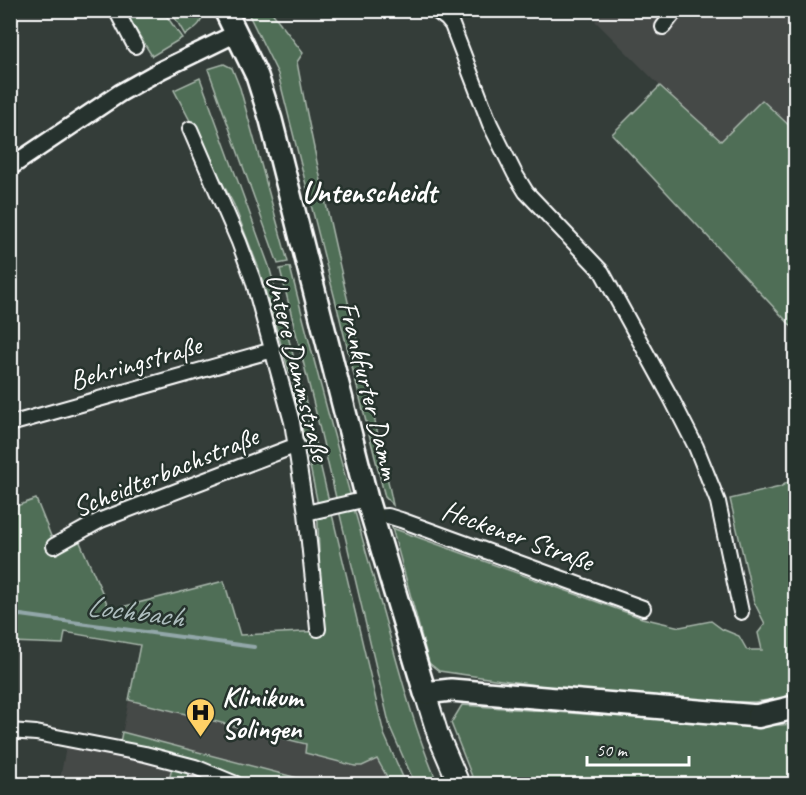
<svg xmlns="http://www.w3.org/2000/svg" width="806" height="795" viewBox="0 0 806 795" font-family="Caveat,sans-serif">
  <style>
    .built { fill: #454847 }
    .green { fill: #506e57; stroke: #a8b6ab; stroke-width: 1.5 }
    .lines { fill: none; stroke-linecap: round; stroke-linejoin: round }
    .stream { stroke: #92a7a9; stroke-width: 4 }
    .minor-casing { stroke: #fff; stroke-width: 18 }
    .tertiary-casing { stroke: #fff; stroke-width: 21 }
    .secondary-casing { stroke: #fff; stroke-width: 24 }
    .primary-casing { stroke: #fff; stroke-width: 26 }
    .trunk-casing { stroke: #fff; stroke-width: 27 }
    .minor { stroke: #26332d; stroke-width: 14 }
    .tertiary { stroke: #26332d; stroke-width: 16 }
    .secondary { stroke: #26332d; stroke-width: 20 }
    .primary { stroke: #26332d; stroke-width: 21 }
    .trunk { stroke: #26332d; stroke-width: 22 }
    .labels { text-anchor: middle; stroke-width: 5; stroke-linejoin: round; paint-order: stroke }
    .street-label { font-size: 28px; fill: #fff; stroke: #26332d }
    .poi-label { font-size: 28px; font-weight: bold; fill: #fff; stroke: #26332d; text-anchor: start }
    .neighbourhood-label { font-size: 30px; font-weight: bold; fill: #fff; stroke: #26332d }
    .water-label { font-size: 30px; font-style: italic; fill: #adbdbe; stroke: #26332d }
  </style>
  <rect width="100%" height="100%" fill="#343d39"/>
  <filter id="ink" filterUnits="userSpaceOnUse"><feTurbulence type="fractalNoise" baseFrequency=".0167" numOctaves="2"/><feDisplacementMap in="SourceGraphic" scale="12" xChannelSelector="R" yChannelSelector="G"/><feConvolveMatrix kernelMatrix="1 2 1 2 8 2 1 2 1" color-interpolation-filters="sRGB"/></filter>
  <g filter="url(#ink)">
    <path class="built" d="M605,11H648L661,21L681,16L685,11H795V131L762,100L721,141L660,86L595,21Z
      M129,700L307,744L305,753L355,766H362L377,759L391,784H59L67,742L118,754Z"/>
    <path class="green" d="M124,11H163L182,38L152,56Z
      M171,11H202C204,24 195,28 185,35Z
      M247,11H271L303,53L297,62C324,211 363,357 393,505L385,497L278,74Z
      M224,64L232,68L240,88L288,262L278,264L208,69Z
      M200,78L269,266L309,414L300,416L292,386L294,385L291,372H289L259,269L234,205L174,90Z
      M660,86L721,141L762,100L795,131V330L612,134Z
      M290,267C318,378 348,488 379,598C397,660 412,725 438,784H415L390,727L316,413L280,269Z
      M310,421L384,734L406,784H391L377,759L362,766H355L305,753L306,744L129,700L140,645L65,632L63,644L11,642V508L36,499L57,551L79,540L110,610L224,581L240,635L322,631L317,500L301,423Z
      M795,478V696L755,702H696L571,690L439,671L429,663L392,528L642,618L680,627L711,621L722,629L739,636L747,650H762L758,633L765,624L754,602L730,499L780,487Z
      M462,705L652,719L780,725L795,724V784H475L451,723Z
      M122,732L305,780L311,784H251L197,762L120,743Z
      M172,768L189,773L186,784H168Z"/>
    <g class="lines">
      <path class="stream" d="M10,616L21,615L254,647"/>
      <defs>
        <path id="minor" d="M116,10L135,46
          M435,10L447,19L452,25L490,124L515,174L526,192L602,272L671,398L696,447L718,502L741,612
          M663,27L676,10
          M190,129L239,242L253,280L292,422L306,513L318,629
          M10,424L273,350
          M306,513L367,499
          M374,517L388,516L401,520L643,608
          M54,546L101,520L297,445
          M10,731L36,733L145,754L195,767L236,784"/>
        <path id="tertiary" d="M10,167L120,93L161,70L237,33"/>
        <path id="secondary" d="M425,693L438,735L459,784"/>
        <path id="primary" d="M225,10L257,76L271,120L367,499L425,693L451,690L758,716"/>
        <path id="trunk" d="M758,716L796,707"/>
      </defs>
      <use href="#minor" class="minor-casing"/>
      <use href="#tertiary" class="tertiary-casing"/>
      <use href="#secondary" class="secondary-casing"/>
      <use href="#primary" class="primary-casing"/>
      <use href="#trunk" class="trunk-casing"/>
      <use href="#minor" class="minor"/>
      <use href="#tertiary" class="tertiary"/>
      <use href="#secondary" class="secondary"/>
      <use href="#primary" class="primary"/>
      <use href="#trunk" class="trunk"/>
    </g>
  </g>
  <defs>
    <symbol id="hospital-pin" viewBox="-11 -11 22 30"><path d="M0 17L-7.5 6A9.5 9.5 0 1 1 7.5 6Z" fill="#ffd166" stroke="#26332d"/><path d="M-5-5h3v3.5h4V-5h3V5h-3V1.5h-4V5h-3Z" fill="#111"/></symbol>
  </defs>
  <g fill-rule="evenodd">
    <use href="#hospital-pin" x="184" y="696" width="33" height="45"/>
  </g>
  <g class="labels">
    <g class="street-label">
      <text transform="translate(135 362) rotate(-16)" y="10">Behringstraße</text>
      <text transform="translate(299 367) rotate(76)" y="10">Untere Dammstraße</text>
      <text transform="translate(370 390) rotate(76)" y="10">Frankfurter Damm</text>
      <text transform="translate(165 471) rotate(-22)" y="10">Scheidterbachstraße</text>
      <text transform="translate(518 535) rotate(20)" y="10">Heckener Straße</text>
    </g>
    <g class="poi-label">
      <text x="222" y="706">Klinikum<tspan x="222" dy="32">Solingen</tspan></text>
    </g>
    <g class="neighbourhood-label">
      <text x="369" y="202">Untenscheidt</text>
    </g>
    <g class="water-label">
      <text transform="translate(135 611) rotate(7)" y="10">Lochbach</text>
    </g>
  </g>
  <rect width="806" height="795" fill="none" stroke="#26332d" stroke-width="36"/>
  <rect x="18" y="18" width="770" height="759" fill="none" stroke="#fff" stroke-width="2" filter="url(#ink)"/>
  <path d="M587 756v9h102v-9" fill="none" stroke="#ffffff" stroke-width="3"/>
  <text x="596" y="756" font-size="18" fill="#ffffff" stroke="#26332d" stroke-width="4.5" paint-order="stroke">50 m</text>
</svg>
